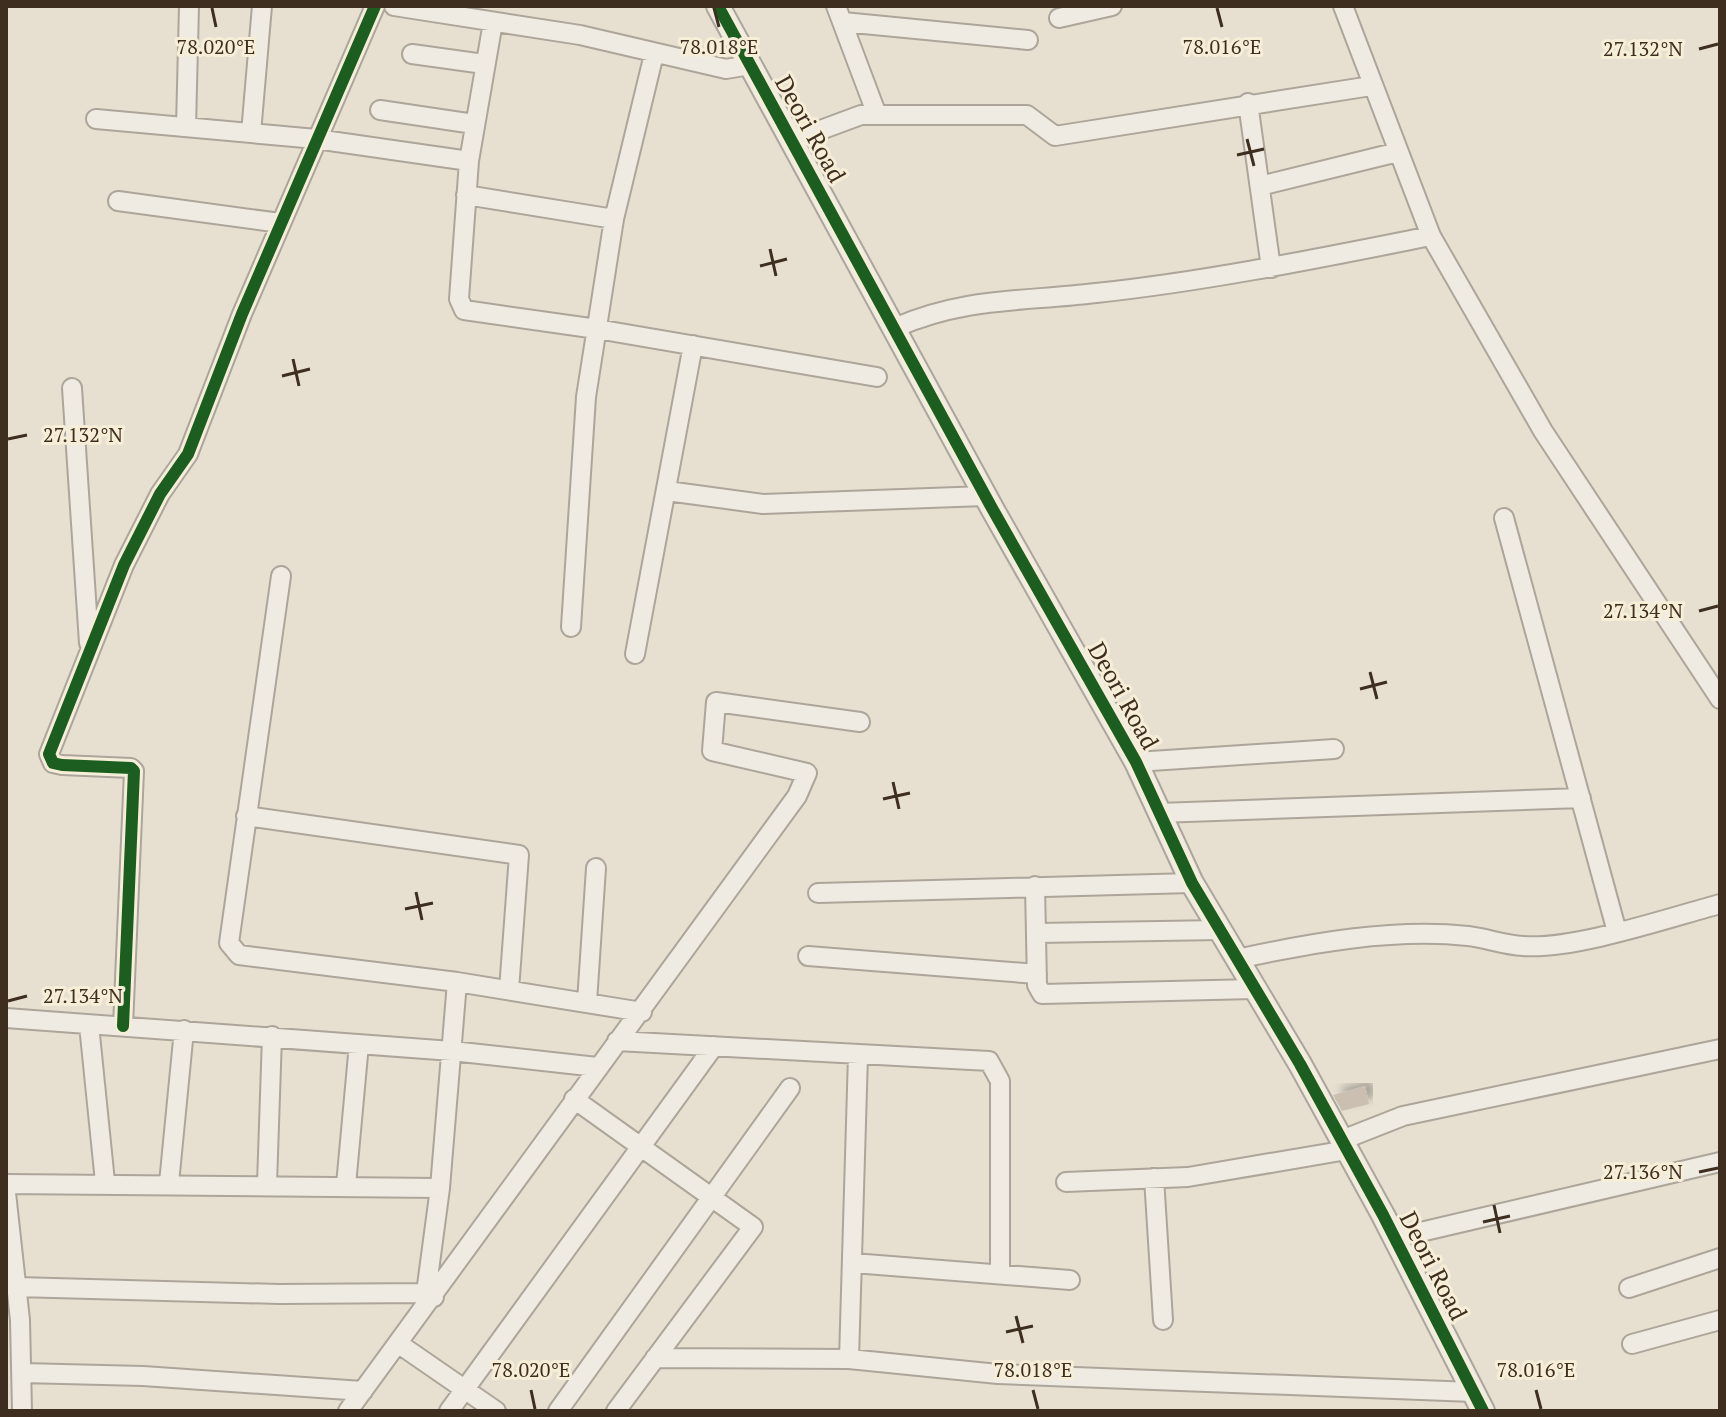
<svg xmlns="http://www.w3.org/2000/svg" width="1726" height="1417" viewBox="0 0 1726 1417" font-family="'PT Serif',serif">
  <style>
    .building { fill: #cbbfb2; filter: url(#shadow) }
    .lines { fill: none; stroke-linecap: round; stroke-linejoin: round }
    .minor-casing { stroke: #ada599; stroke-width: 22 }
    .tertiary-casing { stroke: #ada599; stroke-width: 26 }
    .minor { stroke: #efebe3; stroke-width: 18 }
    .tertiary { stroke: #efebe3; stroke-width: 22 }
    .cycleway-casing { stroke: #f7eed8; stroke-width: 17 }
    .cycleway { stroke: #1b5e20; stroke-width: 12 }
    .ticks { fill: none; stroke: #3d2e20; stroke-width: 3 }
    .labels { text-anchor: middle; stroke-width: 6; stroke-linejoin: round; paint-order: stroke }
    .street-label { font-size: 24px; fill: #3d2e20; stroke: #f7eed8 }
    .ticks-label { font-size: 20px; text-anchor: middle; fill: #3d2e20; stroke: #f7eed8; stroke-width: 6; stroke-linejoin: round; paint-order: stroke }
  </style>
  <defs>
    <filter id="shadow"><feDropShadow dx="7" dy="-7" stdDeviation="4" flood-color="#0004"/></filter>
  </defs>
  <rect width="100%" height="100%" fill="#e7e0d1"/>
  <path class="building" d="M1365,1086L1369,1104L1342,1111L1333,1095Z"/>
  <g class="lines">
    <defs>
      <path id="minor" d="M394,6L580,35L726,69L750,65
        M836,6L877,115
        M1343,6L1431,236L1543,431L1720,699
        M1059,18L1112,6
        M493,22L469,161L459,299L464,310L597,329L877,377
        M843,22L1028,40
        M412,54L484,64
        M1248,103L1271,268
        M380,110L474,124
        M96,119L316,139L469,161
        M186,127L189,6
        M251,133L262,6
        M791,141L861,115H1027L1055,136L1371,86
        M1260,186L1398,152
        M466,195L614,219
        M118,201L280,223
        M894,328C966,297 1020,302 1096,293C1208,281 1320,258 1431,236
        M72,388L89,643
        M667,491L763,504L985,496
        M1504,518L1617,932
        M281,576L229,943L239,955L457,982L642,1012
        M571,627L586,397L614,219L654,54
        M635,654L693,345
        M1136,762L1334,749
        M1159,813L1581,798
        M246,816L519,855L509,990
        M1035,886L1037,985L1042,994L1255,989
        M818,893L1192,883
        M1037,933L1220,930
        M808,956L1037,974
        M1237,959C1311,943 1393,928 1468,936C1486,938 1504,945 1523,946C1574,950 1668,918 1720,904
        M587,1002L596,868
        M6,1018L452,1051L597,1067
        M89,1025L105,1182
        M123,1026L134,771L131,768L62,765L53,763L49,754L124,565L160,494L188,454L242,314L375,6
        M617,1041L989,1061L1000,1081V1274
        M574,1099L753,1227L616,1411
        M1342,1140L1403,1116L1720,1049
        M1154,1178L1163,1320
        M1066,1182L1188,1177L1347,1150
        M169,1183L184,1030
        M6,1184L440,1188
        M267,1184L272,1036
        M346,1185L359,1044
        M6,1193L20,1320L22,1411
        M1395,1238L1720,1162
        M853,1263L1070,1280
        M17,1287L279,1294L426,1293L434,1297
        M1629,1288L1720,1258
        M426,1293L440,1188L457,982
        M399,1344L496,1411
        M1632,1344L1720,1320
        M655,1358L849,1359L998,1374L1473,1392
        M849,1359L858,1055
        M22,1373L143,1376L363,1391
        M348,1411L797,796L807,773L712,751L716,702L860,722
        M449,1411L714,1046
        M558,1411L790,1088"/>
      <path id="tertiary" d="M718,6L993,510L1136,762L1192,883L1300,1064L1383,1215L1483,1411"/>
    </defs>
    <use href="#minor" class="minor-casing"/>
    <use href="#tertiary" class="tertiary-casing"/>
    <use href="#minor" class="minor"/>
    <use href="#tertiary" class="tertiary"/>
    <defs>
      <path id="cycleway" d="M718,6L993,510L1136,762L1192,883L1300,1064L1383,1215L1483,1411
        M123,1026L134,771L131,768L62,765L53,763L49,754L124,565L160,494L188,454L242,314L375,6"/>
    </defs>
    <use href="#cycleway" class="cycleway-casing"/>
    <use href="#cycleway" class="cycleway"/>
  </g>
  <path class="ticks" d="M212,8L216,27M714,8L719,27M1217,8L1222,27M1699,49L1718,44M1247,139L1254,166M1237,155L1264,149M770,249L776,276M760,266L787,259M293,359L299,386M282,376L310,369M8,439L27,435M1699,611L1718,606M1370,672L1377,699M1360,689L1387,682M893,782L899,809M883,799L910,793M416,892L422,920M405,909L433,903M8,1001L27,996M1699,1172L1718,1168M1494,1205L1500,1233M1483,1222L1510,1216M1016,1316L1023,1343M1006,1332L1033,1326M531,1390L535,1409M1033,1390L1038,1409M1536,1390L1541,1409"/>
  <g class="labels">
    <g class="street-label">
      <text transform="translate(810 129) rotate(61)" y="8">Deori Road</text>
      <text transform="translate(1123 696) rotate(61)" y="8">Deori Road</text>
      <text transform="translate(1433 1266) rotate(63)" y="8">Deori Road</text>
    </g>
  </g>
  <g class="ticks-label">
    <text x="216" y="54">78.020°E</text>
    <text x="719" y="54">78.018°E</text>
    <text x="1222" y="54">78.016°E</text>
    <text x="1643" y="56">27.132°N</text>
    <text x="83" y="442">27.132°N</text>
    <text x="1643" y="618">27.134°N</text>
    <text x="83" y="1003">27.134°N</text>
    <text x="1643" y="1179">27.136°N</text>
    <text x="531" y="1377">78.020°E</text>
    <text x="1033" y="1377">78.018°E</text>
    <text x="1536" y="1377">78.016°E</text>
  </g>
  <rect width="1726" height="1417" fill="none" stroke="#3d2e20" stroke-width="16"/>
</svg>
